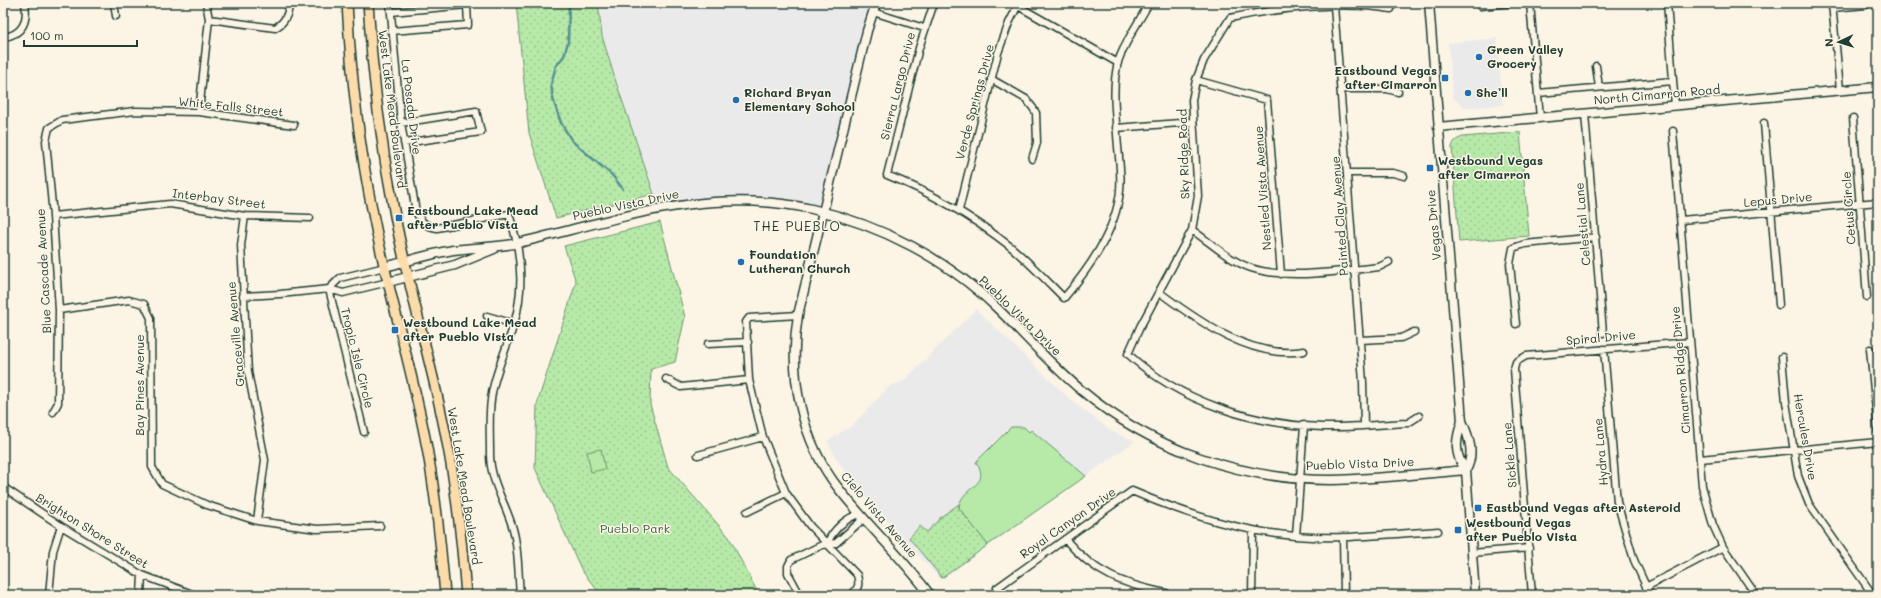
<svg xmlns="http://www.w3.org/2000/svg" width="1881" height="598" viewBox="0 0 1881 598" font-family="Mali,sans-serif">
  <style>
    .built { fill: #ebeaeb }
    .green { fill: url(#green-dots); stroke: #6b936e }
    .pitch { fill: #b7e9a9; stroke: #6b936e }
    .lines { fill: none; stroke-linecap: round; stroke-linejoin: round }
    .stream { stroke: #549191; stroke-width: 2.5 }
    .street-casing { stroke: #1f3d34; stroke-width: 9 }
    .secondary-casing { stroke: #1f3d34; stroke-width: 11 }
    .primary-casing { stroke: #1f3d34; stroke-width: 12 }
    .street { stroke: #fcf5e5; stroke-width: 6 }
    .secondary { stroke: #fcf5e5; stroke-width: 8 }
    .primary { stroke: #fddcac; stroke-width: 9 }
    .poi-dot { fill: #1f6fb2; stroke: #fcf5e5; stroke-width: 1.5 }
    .labels { text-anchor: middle; stroke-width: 3; stroke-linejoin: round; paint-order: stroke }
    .poi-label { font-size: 12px; font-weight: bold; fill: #1f3d34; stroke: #fcf5e5; text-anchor: start }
    .street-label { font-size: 12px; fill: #1f3d34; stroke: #fcf5e5 }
    .park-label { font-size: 12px; fill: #3d5f4b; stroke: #fcf5e5 }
    .neighbourhood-label { font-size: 13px; letter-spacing: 1px; fill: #1f3d34; stroke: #fcf5e5 }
  </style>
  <defs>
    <pattern id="green-dots" width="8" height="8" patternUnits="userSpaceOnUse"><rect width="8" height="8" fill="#b7e9a9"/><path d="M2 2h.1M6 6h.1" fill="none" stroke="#9dc992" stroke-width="1.8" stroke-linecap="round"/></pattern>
  </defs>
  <rect width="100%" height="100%" fill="#fcf5e5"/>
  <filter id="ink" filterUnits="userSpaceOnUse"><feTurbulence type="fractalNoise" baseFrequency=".025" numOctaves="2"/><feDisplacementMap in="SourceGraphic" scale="8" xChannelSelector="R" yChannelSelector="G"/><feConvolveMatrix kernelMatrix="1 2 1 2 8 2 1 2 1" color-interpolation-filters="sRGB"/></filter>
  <g filter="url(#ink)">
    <path class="built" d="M598,3H876L823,212L776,203L659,208L616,82L602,36Z
      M1497,38L1503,105L1466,108L1453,98L1448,43Z
      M976,309L1072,401L1113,432L1135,441L941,580L854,484L839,463L827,441L851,426L890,386L904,381Z"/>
    <path class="green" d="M516,3H598L602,36L616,82L654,194L556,218L529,133Z
      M1520,132L1529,236L1459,242L1452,147C1454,140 1457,139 1463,137Z
      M660,222L685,317L675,362L651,369L650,404L668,467L729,537L759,595H601L582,571L535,468L537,404L576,282L564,246Z
      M959,504V508L988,545L942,578L909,538L920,526L927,532L942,516Z"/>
    <path class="pitch" d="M1011,427H1024L1029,432L1031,430L1086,476L988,545L959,508C960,486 993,487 976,462Z
      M601,449L605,469L591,472L587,452Z"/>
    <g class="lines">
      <path class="stream" d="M569,3L568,42L564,56L556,66L551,84L553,99L561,123L572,141L612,175L623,189"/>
      <defs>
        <path id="street" d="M114,3L116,16
          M390,3L401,123L416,212C422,223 425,226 437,228L509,214C521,250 525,287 514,324C508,344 499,364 494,384C488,406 490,431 490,454C490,482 506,503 513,529C519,550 518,573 520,595
          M934,3L919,48L887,175C932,193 973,217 1011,247C1030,263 1047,281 1064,298C1088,270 1113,235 1119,198C1123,178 1118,155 1117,134C1115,111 1112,86 1118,62C1125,41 1139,22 1149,3
          M1530,3L1540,118
          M1667,3L1675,106
          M1832,3L1840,90
          M1018,6L1118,63
          M1334,6L1363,382L1364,425
          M1480,6L1512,3
          M1832,8L1866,5
          M1391,9C1345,1 1276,8 1230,18L1204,60L1196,80L1192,100L1198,196L1192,230L1140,327L1128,354C1180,402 1254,425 1323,427C1351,428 1380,424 1408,423L1419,416
          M391,12L467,5L468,25L391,31
          M873,12L924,28
          M209,19L275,28C284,23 289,14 289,3
          M3,37C23,35 28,21 25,3
          M1596,66L1599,87
          M991,79L1026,99L1033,108L1036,113L1037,143L1032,159
          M1196,80L1267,100L1281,274
          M1341,89H1387L1398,92
          M1538,93L1673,81
          M199,112L209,19L206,3
          M1585,114L1603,333
          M1853,118L1867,297
          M401,123L476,111L481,132L404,143
          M1764,123L1779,305
          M1116,128L1193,122
          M1673,131L1702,486L1713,525L1723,547L1756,595
          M1347,173H1393L1404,176
          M959,210L998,53L1009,23L1019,3
          M53,216L170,204L245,216L310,218
          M245,216L241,245L248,372L265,460L257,521
          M1681,220L1878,202
          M1192,230C1211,243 1230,261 1251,268C1287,280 1342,271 1379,267L1389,262
          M329,289L364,432
          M329,289L340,278L385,267
          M1159,292C1198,321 1252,360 1304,351
          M243,296L280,294L329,289L343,293L388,282
          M59,310L129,300L144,304L151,318L152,467L162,484L207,505L257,521L317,529L380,526
          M798,315L749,318L746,322L749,380L763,437L786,493L810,526L857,575C860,585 858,589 851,595
          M487,316L514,324
          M1516,324L1510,264L1513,248L1525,244L1596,237
          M1360,340L1401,338L1414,332
          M708,344L748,342
          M1604,349L1617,502L1634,560L1650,595
          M1870,349L1878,432
          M1782,357L1786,402L1798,476L1809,504L1873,595
          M666,379L681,387L749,380
          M53,412L58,403L59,310L53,216L46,141L49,128L62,120L135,111L199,112L294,125
          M698,455L763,437
          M1700,459L1878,442
          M3,487L61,526L142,575L195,595
          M747,512L786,493
          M1296,536L1304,425
          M1343,537L1344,595
          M1065,539C1095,574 1122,584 1166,593V595
          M1472,553L1529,548
          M1646,587L1723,547
          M49,595L53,551L61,526
          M141,595L142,575
          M524,595H541
          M800,595L788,573V566L791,560L822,545L836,543L860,522L861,514C847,516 832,531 827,544
          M1001,595L997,588L1132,491C1185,514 1238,531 1295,536C1343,540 1391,534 1438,531
          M1252,595L1253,531
          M1532,595L1514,369L1516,362L1526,356L1690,342"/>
        <path id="secondary" d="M876,3L867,31L798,315C788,375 801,441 839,489C868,526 903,558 930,595
          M1429,3L1462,421C1469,437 1475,454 1466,470L1475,595
          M1438,127L1878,87
          M385,267C407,261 430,254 453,250C475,247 496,248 518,243C619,219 707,186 812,209C881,225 947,259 997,308C1025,335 1051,365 1081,390C1151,449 1240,480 1331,480C1376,479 1421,474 1466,470
          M388,282L455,265L494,249
          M1462,421C1456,439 1453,454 1466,470"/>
        <path id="primary" d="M347,3C351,76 359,147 374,219C389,296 413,371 427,448C436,497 441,546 445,595
          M368,3C372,74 381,145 395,216C409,292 433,366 447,442C457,493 462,544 466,595"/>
      </defs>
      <use href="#street" class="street-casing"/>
      <use href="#secondary" class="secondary-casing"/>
      <use href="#primary" class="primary-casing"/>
      <use href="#street" class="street"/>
      <use href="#secondary" class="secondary"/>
      <use href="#primary" class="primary"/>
    </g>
  </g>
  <g class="poi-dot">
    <circle cx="1479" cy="57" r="4"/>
    <rect x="1441" y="74" width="8" height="8" rx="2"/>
    <circle cx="1468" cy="93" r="4"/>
    <circle cx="736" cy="100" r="4"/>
    <rect x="1426" y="164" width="8" height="8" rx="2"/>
    <rect x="395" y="214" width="8" height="8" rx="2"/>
    <circle cx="741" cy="262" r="4"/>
    <rect x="391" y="326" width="8" height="8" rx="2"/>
    <rect x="1474" y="504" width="8" height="8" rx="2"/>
    <rect x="1454" y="526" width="8" height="8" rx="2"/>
  </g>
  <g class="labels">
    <g class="poi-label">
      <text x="1487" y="54">Green Valley<tspan x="1487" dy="14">Grocery</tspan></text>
      <text x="1437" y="75" text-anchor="end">Eastbound Vegas<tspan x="1437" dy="14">after Cimarron</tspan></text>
      <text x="744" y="97">Richard Bryan<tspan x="744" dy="14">Elementary School</tspan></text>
      <text x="1476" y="97">She’ll</text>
      <text x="1438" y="165">Westbound Vegas<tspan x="1438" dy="14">after Cimarron</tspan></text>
      <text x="407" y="215">Eastbound Lake Mead<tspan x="407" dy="14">after Pueblo Vista</tspan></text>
      <text x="749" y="259">Foundation<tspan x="749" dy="14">Lutheran Church</tspan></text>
      <text x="403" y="327">Westbound Lake Mead<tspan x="403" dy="14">after Pueblo Vista</tspan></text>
      <text x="1486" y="512">Eastbound Vegas after Asteroid</text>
      <text x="1466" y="527">Westbound Vegas<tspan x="1466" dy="14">after Pueblo Vista</tspan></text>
    </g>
    <g class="street-label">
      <text transform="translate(898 86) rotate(-76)" y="4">Sierra Largo Drive</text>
      <text transform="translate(1657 95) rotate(-5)" y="4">North Cimarron Road</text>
      <text transform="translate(975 102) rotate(-75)" y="4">Verde Springs Drive</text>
      <text transform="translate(231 107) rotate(6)" y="4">White Falls Street</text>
      <text transform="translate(411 107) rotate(83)" y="4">La Posada Drive</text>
      <text transform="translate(392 109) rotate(83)" y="4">West Lake Mead Boulevard</text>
      <text transform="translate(1184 154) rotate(-92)" y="4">Sky Ridge Road</text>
      <text transform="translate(1263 188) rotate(-94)" y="4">Nestled Vista Avenue</text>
      <text transform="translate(219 199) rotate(7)" y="4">Interbay Street</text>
      <text transform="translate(1778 200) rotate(-5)" y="4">Lepus Drive</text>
      <text transform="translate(626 205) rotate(-12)" y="4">Pueblo Vista Drive</text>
      <text transform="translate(1849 208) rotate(-94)" y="4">Cetus Circle</text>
      <text transform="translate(1340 216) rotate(-94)" y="4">Painted Clay Avenue</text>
      <text transform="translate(1583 224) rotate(-95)" y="4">Celestial Lane</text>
      <text transform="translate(1434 225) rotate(-95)" y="4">Vegas Drive</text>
      <text transform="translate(44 271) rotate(-93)" y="4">Blue Cascade Avenue</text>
      <text transform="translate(1020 316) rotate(44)" y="4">Pueblo Vista Drive</text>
      <text transform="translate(236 334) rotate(-95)" y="4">Graceville Avenue</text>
      <text transform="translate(1601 338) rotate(-5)" y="4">Spiral Drive</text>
      <text transform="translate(357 358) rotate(76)" y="4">Tropic Isle Circle</text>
      <text transform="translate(1681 370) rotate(-95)" y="4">Cimarron Ridge Drive</text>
      <text transform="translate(140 385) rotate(-90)" y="4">Bay Pines Avenue</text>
      <text transform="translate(1805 437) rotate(80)" y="4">Hercules Drive</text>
      <text transform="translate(1601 452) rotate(-95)" y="4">Hydra Lane</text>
      <text transform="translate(1510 455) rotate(-95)" y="4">Sickle Lane</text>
      <text transform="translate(1360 464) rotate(-2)" y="4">Pueblo Vista Drive</text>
      <text transform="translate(464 486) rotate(81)" y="4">West Lake Mead Boulevard</text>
      <text transform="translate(879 515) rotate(49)" y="4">Cielo Vista Avenue</text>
      <text transform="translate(1068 523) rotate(-35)" y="4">Royal Canyon Drive</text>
      <text transform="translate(92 531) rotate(32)" y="4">Brighton Shore Street</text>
    </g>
    <g class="park-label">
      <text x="635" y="533">Pueblo Park</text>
    </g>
    <g class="neighbourhood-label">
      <text x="797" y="231">THE PUEBLO</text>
    </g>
  </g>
  <rect width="1881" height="598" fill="none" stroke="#fcf5e5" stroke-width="16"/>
  <rect x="8" y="8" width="1865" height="582" fill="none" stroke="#1f3d34" stroke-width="1.5" filter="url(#ink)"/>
  <g transform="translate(1839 42) rotate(266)" stroke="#fcf5e5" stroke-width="3" paint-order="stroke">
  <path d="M0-3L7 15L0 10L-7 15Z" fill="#1f3d34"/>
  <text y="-6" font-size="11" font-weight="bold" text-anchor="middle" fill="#1f3d34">N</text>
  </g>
  <path d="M24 40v6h113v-6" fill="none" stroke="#1f3d34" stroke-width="2"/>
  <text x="30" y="40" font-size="12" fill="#1f3d34" stroke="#fcf5e5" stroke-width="3" paint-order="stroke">100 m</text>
</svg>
